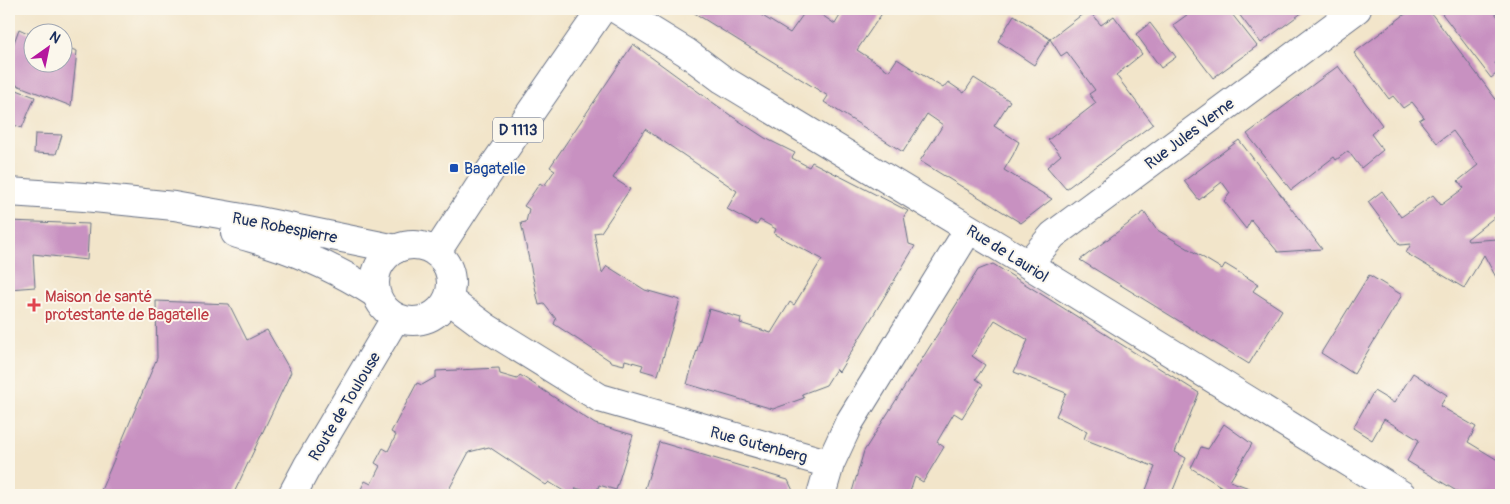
<svg xmlns="http://www.w3.org/2000/svg" width="1510" height="504" viewBox="0 0 1510 504" font-family="Pangolin,sans-serif">
  <style>
    .building { fill: #c891c1 }
    .lines { fill: none; stroke-linecap: round; stroke-linejoin: round }
    .minor-casing { stroke: #666f84; stroke-width: 30 }
    .primary-casing { stroke: #666f84; stroke-width: 30 }
    .minor { stroke: #fff; stroke-width: 28 }
    .primary { stroke: #fff; stroke-width: 28 }
    .transit-dot { fill: #1a4fb4; stroke: #fbf7ec; stroke-width: 2 }
    .health-dot { fill: #e0444e; stroke: #fbf7ec; stroke-width: 2 }
    .labels { text-anchor: middle; stroke-width: 4; stroke-linejoin: round; paint-order: stroke }
    .shield { fill: #fbf7ec; stroke: #5e6b89; stroke-width: 1 }
    .shield-label { font-size: 15px; font-weight: bold; fill: #1b2f5e }
    .street-label { font-size: 16px; fill: #1b2f5e; stroke: #fbf7ec }
    .transit-label { font-size: 16px; fill: #164399; stroke: #fbf7ec; text-anchor: start }
    .health-label { font-size: 16px; fill: #be3a42; stroke: #fbf7ec; text-anchor: start }
  </style>
  <rect width="100%" height="100%" fill="#fbf7ec"/>
  <filter id="ink" filterUnits="userSpaceOnUse"><feTurbulence type="fractalNoise" baseFrequency=".02" numOctaves="2"/><feDisplacementMap in="SourceGraphic" scale="10" xChannelSelector="R" yChannelSelector="G"/><feConvolveMatrix kernelMatrix="1 2 1 2 8 2 1 2 1" color-interpolation-filters="sRGB"/></filter>
  <filter id="wash" filterUnits="userSpaceOnUse"><feTurbulence type="fractalNoise" baseFrequency=".0096" numOctaves="4" result="noise"/><feDisplacementMap in="SourceGraphic" scale="20" xChannelSelector="R" yChannelSelector="G"/><feGaussianBlur stdDeviation="1.12" result="paint"/><feColorMatrix in="noise" values="0 0 0 0 0 0 0 0 0 0 0 0 0 0 0 0 0 1.4 0 .05"/><feComposite in="paint" operator="in"/></filter>
  <g filter="url(#wash)">
    <rect width="100%" height="100%" fill="#f2e5ca"/>
    <g id="blocks">
      <path class="building" d="M688,9H765L761,15L790,33L807,9H813L835,24L844,9H885L857,50L889,71L897,59L943,88L948,82L964,93L974,78L1010,101L994,126L1019,142L1013,155L1004,170L1052,199L1021,223L920,161L943,125L927,114L903,152L824,102L828,96Z
        M1195,9H1228L1257,46L1213,78L1173,25Z
        M1235,9H1307L1261,43Z
        M1412,9H1428L1501,106V212L1467,239L1468,241L1497,239L1501,247V276L1497,279L1484,255L1464,288L1406,253L1411,244L1400,245L1368,202L1382,191L1401,217L1433,195L1441,205L1464,188L1458,181L1478,165L1453,131L1437,143L1419,120L1424,117L1412,102L1403,108L1393,96L1389,99L1354,53Z
        M1442,9H1492L1501,21V58L1495,63L1500,71L1491,78L1440,11Z
        M1088,10L1101,25L1114,16L1142,54L1116,75L1153,124L1066,189L1047,167L1061,155L1048,140L1096,103L1089,94L1095,90L1067,52L1061,56L1050,39L1034,65L998,41L1014,15L1050,39Z
        M1150,23L1176,57L1161,68L1136,34Z
        M19,29L32,35V62H62V46L77,51L71,106L9,82V56Z
        M633,44L730,115L765,138L795,153L792,158L809,167L812,162L908,211L904,216L909,244L915,246L839,372L836,369L826,385L802,394L804,398L773,409L687,384L709,309L741,318L740,323L771,333L790,302L794,305L822,259L774,234L776,229L760,220L757,225L727,209L737,191L645,129L613,178L630,189L601,232L594,233L602,273L607,266L645,290L680,300L658,375L641,370L643,365L625,360L624,365L612,362L554,324L556,319L544,304L539,305L521,223L526,222L529,209L524,206L540,183L544,186L555,170L550,167Z
        M1338,66L1382,125L1371,134L1383,150L1361,168L1348,151L1336,160L1334,157L1291,190L1247,134Z
        M9,87L35,97L22,128L9,123Z
        M35,134L62,135L56,154L34,153Z
        M1239,140L1322,249L1278,252L1251,220L1246,229L1224,201L1230,193L1222,182L1199,200L1184,181Z
        M1144,212L1156,229L1159,231L1222,269L1225,264L1258,284L1253,291L1282,310L1249,364L1080,260Z
        M9,221L89,224L87,260L33,254L35,287L9,289Z
        M993,264L1199,393L1175,452L1186,458L1171,495H1144L1155,467L1084,439L1087,431L1056,416L1066,393L1014,372L1028,340L995,320L972,356L985,365L976,379L983,384L962,418L954,413L937,442L944,447L923,482L915,477L909,495H851L864,451L978,270Z
        M1369,275L1402,295L1354,374L1321,353Z
        M156,301L229,304L247,340L267,330L291,372L233,495H99L157,358Z
        M499,368L500,374L517,379L520,375L595,424L633,435L616,490L599,485L596,494L576,488L574,495H570L549,482L546,485L489,447L469,452L446,495H358L365,481L371,484L380,466L375,463L383,448L388,451L396,435L391,432L417,383L422,385L436,377V371Z
        M1413,373L1447,395L1440,406L1476,427L1468,442L1501,462V495H1463L1407,461L1419,440L1384,419L1372,440L1353,428L1374,391L1394,403Z
        M1224,424L1252,444L1230,481L1268,495H1225L1227,490L1191,468L1201,447L1208,449Z
        M659,442L788,480L795,495H643Z"/>
    </g>
  </g>
  <g filter="url(#ink)">
    <use href="#blocks" fill-opacity="0" stroke="#666f84" stroke-width="1"/>
    <g class="lines">
      <defs>
        <path id="minor" d="M616,9L686,52L722,79L1029,265L1402,495
          M9,192L84,197L174,206L254,220L396,249
          M235,233C246,237 257,239 268,243C306,255 343,273 376,294
          M1029,265L1034,257L1053,235L1357,9
          M448,299L487,328L600,398L830,464L849,423L969,229
          M821,495L830,464"/>
        <path id="primary" d="M375 283a38 38 0 1 1 76 0a38 38 0 1 1-76 0Z
          M436,253L483,181L602,9
          M292,495L307,467L396,317"/>
      </defs>
      <use href="#minor" class="minor-casing"/>
      <use href="#primary" class="primary-casing"/>
      <use href="#minor" class="minor"/>
      <use href="#primary" class="primary"/>
    </g>
  </g>
  <rect class="transit-dot" x="449" y="163" width="10" height="10" rx="2.5"/>
  <path class="health-dot" d="M31.5 297.5h5v5h5v5h-5v5h-5v-5h-5v-5h5z"/>
  <g class="labels">
    <rect class="shield" x="493" y="117.5" width="50" height="25" rx="4"/>
    <g class="shield-label">
      <text x="518" y="135">D 1113</text>
    </g>
    <g class="street-label">
      <text transform="translate(1189 133) rotate(-37)" y="6">Rue Jules Verne</text>
      <text transform="translate(285 227) rotate(11)" y="6">Rue Robespierre</text>
      <text transform="translate(1008 253) rotate(32)" y="6">Rue de Lauriol</text>
      <text transform="translate(344 406) rotate(-59)" y="6">Route de Toulouse</text>
      <text transform="translate(759 444) rotate(15)" y="6">Rue Gutenberg</text>
    </g>
    <g class="transit-label">
      <text x="464" y="174">Bagatelle</text>
    </g>
    <g class="health-label">
      <text x="45" y="302">Maison de santé<tspan x="45" dy="18">protestante de Bagatelle</tspan></text>
    </g>
  </g>
  <rect width="1510" height="504" fill="none" stroke="#fbf7ec" stroke-width="30"/>
  <g transform="translate(48 48) rotate(33)"><circle r="24" fill="#fbf7ec" stroke="#a1a7b3"/>
  <path d="M0-4L9 19L0 12L-9 19Z" fill="#b5179e"/>
  <text y="-8" font-size="14" font-weight="bold" text-anchor="middle" fill="#1b2f5e">N</text>
  </g>
</svg>
